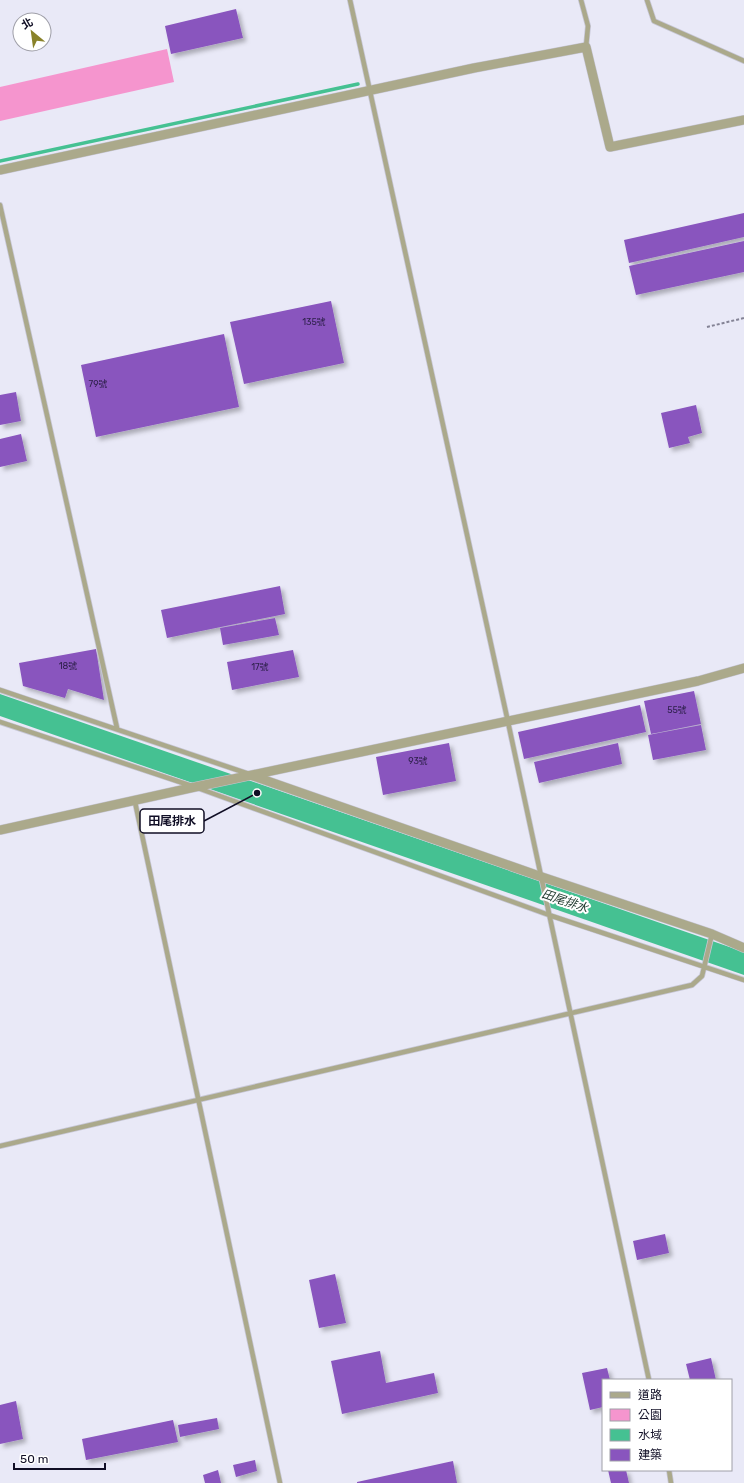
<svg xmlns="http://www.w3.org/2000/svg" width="744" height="1483" viewBox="0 0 744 1483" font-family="Rubik,'Noto Sans TC',sans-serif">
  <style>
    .green { fill: #f595ce }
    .water { fill: #45c192 }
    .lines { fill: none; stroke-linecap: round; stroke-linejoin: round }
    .stream { stroke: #45c192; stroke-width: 3.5 }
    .building { fill: #8955be; filter: url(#shadow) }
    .service-casing { stroke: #c6c6d5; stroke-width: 6 }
    .minor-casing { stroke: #c6c6d5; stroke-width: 10 }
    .path { stroke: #848395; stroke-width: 2; stroke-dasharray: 3 2; stroke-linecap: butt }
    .service { stroke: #aba98b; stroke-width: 4.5 }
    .minor { stroke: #aba98b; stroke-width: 9 }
    .labels { text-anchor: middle; stroke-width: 4; stroke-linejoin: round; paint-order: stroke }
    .number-label { font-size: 9px; fill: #2e204b }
    .water-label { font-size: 12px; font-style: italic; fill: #233d32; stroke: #fff }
    .leader { fill: none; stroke: #100e25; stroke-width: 1.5 }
    .callout-dot { fill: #100e25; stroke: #fff; stroke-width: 1.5 }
    .callout { fill: #fff; stroke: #100e25; stroke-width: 1.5 }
    .callout-label { font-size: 12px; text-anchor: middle; font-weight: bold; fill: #100e25 }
  </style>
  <defs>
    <filter id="shadow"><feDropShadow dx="3.5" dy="3.5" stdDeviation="2" flood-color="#0004"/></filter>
  </defs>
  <rect width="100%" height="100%" fill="#e9e9f7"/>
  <path class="green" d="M167,49L174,82L0,121V87Z"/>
  <path class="water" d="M0,694L744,952V975L0,716Z"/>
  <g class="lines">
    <path class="stream" d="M0,161L358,84"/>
  </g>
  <path class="building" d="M236,9L243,38L171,54L165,26Z
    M744,213V237L629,263L624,240Z
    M744,241V272L636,295L629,266Z
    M331,301L344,363L244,384L230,322Z
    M224,334L239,407L96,437L81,365Z
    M16,392L21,421L0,425V395Z
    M696,405L702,433L688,437L690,443L669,448L661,413Z
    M21,434L27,461L0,467V439Z
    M280,586L285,614L167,638L161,610Z
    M275,618L279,635L223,645L220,628Z
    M96,649L104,700L68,689L65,698L23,686L19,663Z
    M293,650L299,677L232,690L227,662Z
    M694,691L701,724L651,734L644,701Z
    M640,705L646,732L524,759L518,732Z
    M701,725L706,750L653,760L648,735Z
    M449,743L456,781L383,795L376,757Z
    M618,743L622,764L539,783L534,762Z
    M665,1234L669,1253L637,1260L633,1241Z
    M335,1274L346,1323L319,1328L309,1280Z
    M380,1351L386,1383L434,1373L438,1393L342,1414L331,1361Z
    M711,1358L716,1380H690L686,1364Z
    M607,1368L610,1380H603V1407L590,1410L582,1373Z
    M16,1401L23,1439L0,1444V1405Z
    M217,1418L219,1429L180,1437L178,1425Z
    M173,1420L178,1442L86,1460L82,1439Z
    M255,1460L257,1471L236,1477L233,1465Z
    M453,1461L457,1483H357V1482Z
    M218,1470L221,1483H205L203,1475Z
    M608,1470H626L629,1483H611Z"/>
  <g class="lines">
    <defs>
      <path id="service" d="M350,0L508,722L649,1380
        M581,0L588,26L586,47
        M647,0L654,21L744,61
        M0,205L117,728
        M0,690L249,774
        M0,722L195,787L549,915L744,980
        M135,802L280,1483
        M0,1146L692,985L702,976L712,934
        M669,1470L671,1483"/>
      <path id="minor" d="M0,170L474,68L586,47L610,147L744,120
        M253,776L542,877L712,934L744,948
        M0,830L195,787L698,681L744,668"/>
    </defs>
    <use href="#service" class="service-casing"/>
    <use href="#minor" class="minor-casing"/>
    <path class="path" d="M707,327L744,318"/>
    <use href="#service" class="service"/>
    <use href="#minor" class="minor"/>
  </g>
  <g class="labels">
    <g class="number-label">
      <text x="314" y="325">135號</text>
      <text x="98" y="387">79號</text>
      <text x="68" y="669">18號</text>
      <text x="260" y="670">17號</text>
      <text x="677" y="713">55號</text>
      <text x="418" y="764">93號</text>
    </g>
    <g class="water-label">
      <text transform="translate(565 901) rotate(19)" y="4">田尾排水</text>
    </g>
  </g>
  <path class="leader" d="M257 793L204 821"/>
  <circle class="callout-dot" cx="257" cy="793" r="4"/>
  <rect class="callout" x="140" y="809" width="64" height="24" rx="4"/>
  <g class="callout-label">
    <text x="172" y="825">田尾排水</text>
  </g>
  <rect x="602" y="1379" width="130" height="92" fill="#ffffff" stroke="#9f9fa8"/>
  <rect x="610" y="1392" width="20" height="6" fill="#aba98b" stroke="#9f9fa8"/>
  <text x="638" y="1399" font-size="12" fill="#100e25">道路</text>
  <rect x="610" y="1409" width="20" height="12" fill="#f595ce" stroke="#9f9fa8"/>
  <text x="638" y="1419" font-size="12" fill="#100e25">公園</text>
  <rect x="610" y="1429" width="20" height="12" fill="#45c192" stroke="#9f9fa8"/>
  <text x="638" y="1439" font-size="12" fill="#100e25">水域</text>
  <rect x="610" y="1449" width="20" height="12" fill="#8955be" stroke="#9f9fa8"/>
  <text x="638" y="1459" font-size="12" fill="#100e25">建築</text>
  <g transform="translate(32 32) rotate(331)"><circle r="19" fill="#ffffff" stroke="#9f9fa8"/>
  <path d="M0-3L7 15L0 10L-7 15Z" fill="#898229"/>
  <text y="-6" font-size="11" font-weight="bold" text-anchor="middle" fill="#100e25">北</text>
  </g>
  <path d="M14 1463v6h91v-6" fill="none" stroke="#100e25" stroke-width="2"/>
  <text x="20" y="1463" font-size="12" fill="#100e25" stroke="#ffffff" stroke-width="3" paint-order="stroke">50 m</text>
</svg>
